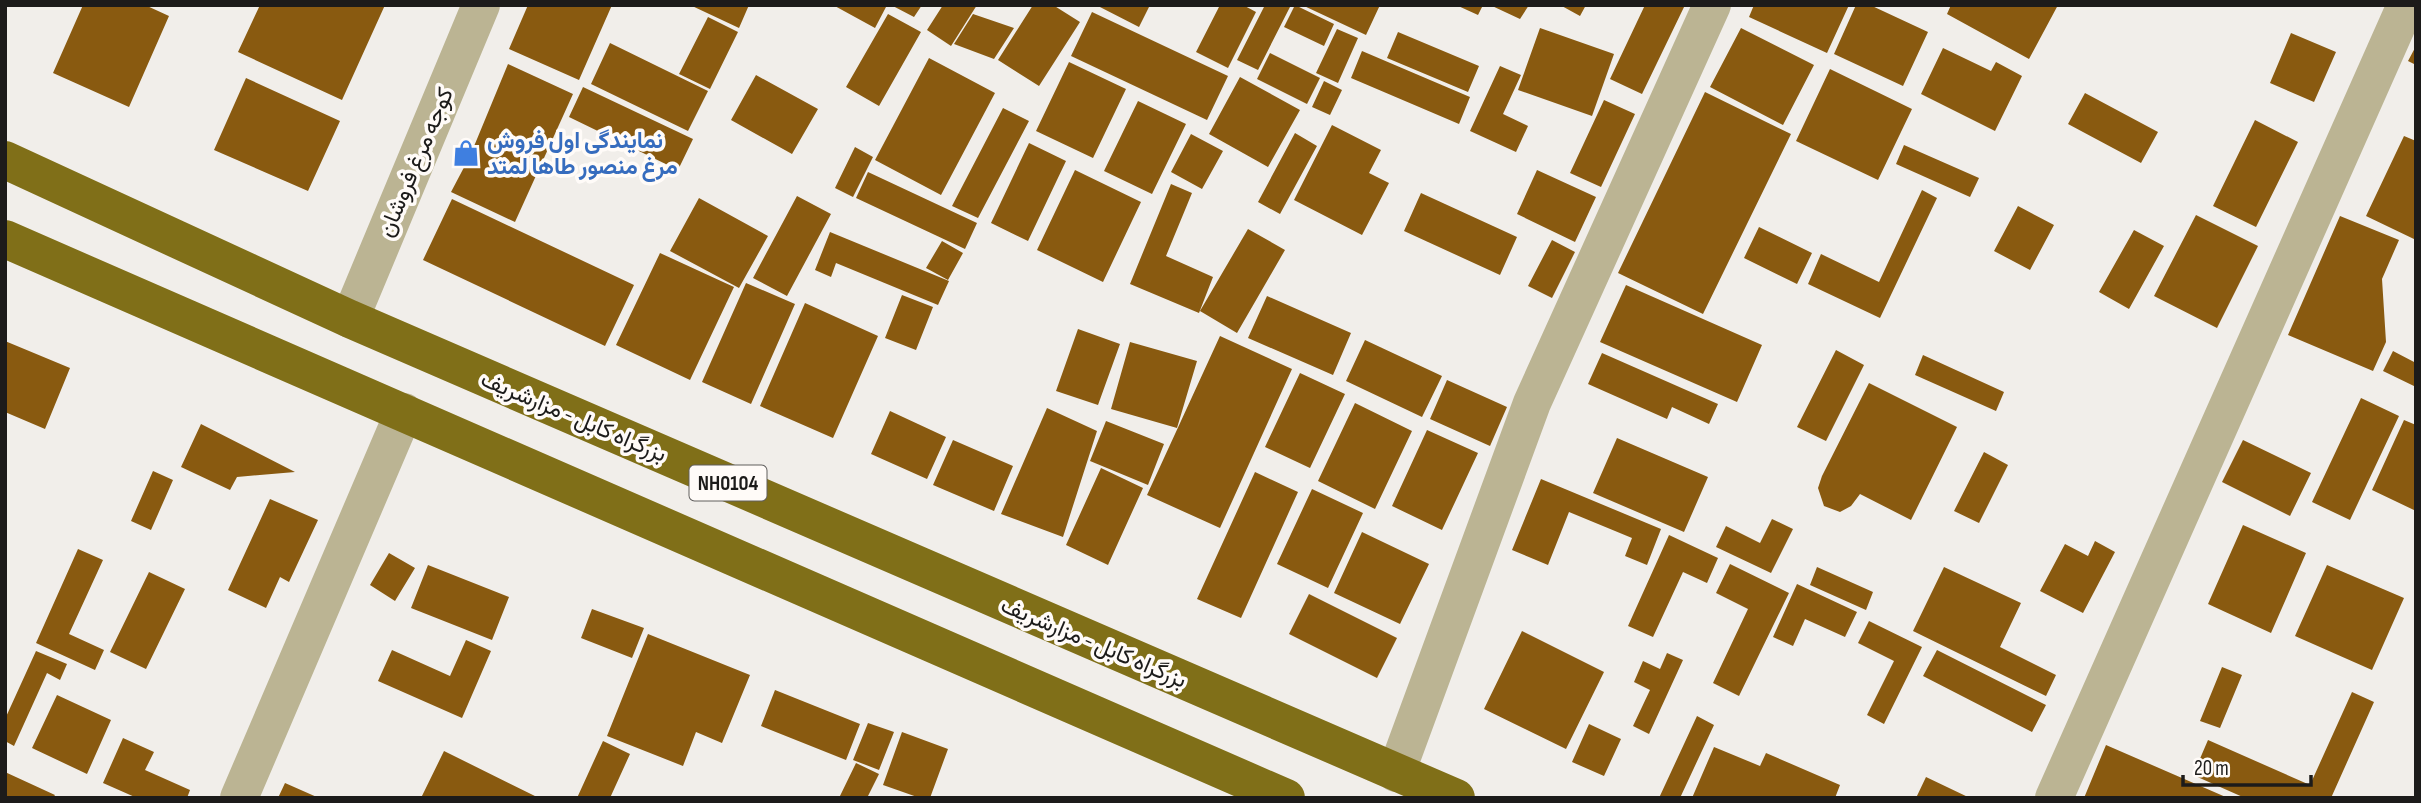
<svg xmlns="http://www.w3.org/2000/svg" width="2421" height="803" viewBox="0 0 2421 803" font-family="'Sofia Sans Condensed',Vazirmatn,sans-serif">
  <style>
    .building { fill: #895a10 }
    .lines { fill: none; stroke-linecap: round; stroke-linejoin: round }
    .street { stroke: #bbb493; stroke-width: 38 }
    .highway { stroke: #806f18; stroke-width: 38 }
    .labels { text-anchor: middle; stroke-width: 7; stroke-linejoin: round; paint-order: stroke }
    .shield { fill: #fffbf8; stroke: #605e5d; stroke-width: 2 }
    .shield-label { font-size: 21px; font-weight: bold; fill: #1c1b1a }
    .shop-label { font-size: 23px; font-weight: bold; fill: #366cbe; stroke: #fffbf8; text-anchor: start }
    .street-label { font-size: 23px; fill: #1c1b1a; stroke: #fffbf8 }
  </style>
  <rect width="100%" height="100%" fill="#f1eeea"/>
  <path class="building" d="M83,5H145L169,16L129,107L53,73Z
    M260,5H385L342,100L238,52Z
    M528,5H612L579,80L509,49Z
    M690,5H749L739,28Z
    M833,5H883L886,7L875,28Z
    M891,5H922L914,17Z
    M943,5H977L951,46L927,30Z
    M1033,5H1053L1080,22L1039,86L998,60Z
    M1096,5H1150L1139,27Z
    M1220,5H1243L1256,12L1228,68L1196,52Z
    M1265,5H1291L1258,70L1237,60Z
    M1295,5L1334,24L1324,46L1284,27Z
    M1302,5H1380L1366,35Z
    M1456,5H1483L1478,15Z
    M1490,5H1529L1520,19Z
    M1560,5H1586L1580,16Z
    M1645,5H1685L1642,94L1610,79Z
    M1754,5H1849L1827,53L1749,17Z
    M1856,5H1870L1928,32L1903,86L1834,54Z
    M1951,5H2058L2029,59L1947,14Z
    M1092,12L1228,76L1207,120L1071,56Z
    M888,14L921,32L879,106L846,87Z
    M973,14L1014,28L994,59L954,44Z
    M708,17L738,32L710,89L679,74Z
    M1540,28L1614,54L1592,116L1518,90Z
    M1741,28L1814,65L1783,125L1710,87Z
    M1337,29L1358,38L1338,83L1316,73Z
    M1398,32L1479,66L1468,92L1387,58Z
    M2291,33L2336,52L2314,102L2270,83Z
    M610,43L708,91L688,131L591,84Z
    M2416,46V65L2408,61Z
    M1943,48L1991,71L1996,62L2022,76L1995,131L1921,94Z
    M1362,51L1470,97L1459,124L1351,78Z
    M1270,53L1320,78L1307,104L1257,79Z
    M929,58L995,93L941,195L875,160Z
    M1069,62L1126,89L1093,158L1036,131Z
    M508,64L573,94L515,222L451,192L470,156Z
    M1500,66L1521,75L1503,114L1528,126L1516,152L1470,131Z
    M1830,69L1912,109L1878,180L1796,141Z
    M756,75L818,109L792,154L731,120Z
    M1240,77L1300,110L1268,167L1209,134Z
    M246,78L340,121L308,191L214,150Z
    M1324,81L1342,90L1330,115L1312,107Z
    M583,87L693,139L678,170L569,117Z
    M1705,92L1791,134L1703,314L1618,273Z
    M2085,93L2158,132L2141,163L2068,124Z
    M1604,100L1635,114L1601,187L1570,173Z
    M1138,101L1186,124L1152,194L1104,171Z
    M1003,108L1029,121L978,218L952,206Z
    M2255,120L2298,142L2256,227L2213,206Z
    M1332,125L1381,150L1369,173L1389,183L1362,235L1294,200Z
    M1295,133L1317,146L1280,214L1258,202Z
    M1191,134L1223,151L1202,189L1171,172Z
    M2404,136L2416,141V240L2366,216Z
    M1029,143L1066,161L1028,241L991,223Z
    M1904,145L1979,178L1970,197L1896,164Z
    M855,147L873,157L853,197L835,188Z
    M1075,170L1141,202L1103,282L1037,250Z
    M1537,170L1596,197L1575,242L1517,214Z
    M868,172L977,223L965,249L856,198Z
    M1171,184L1192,193L1166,256L1213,277L1199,313L1130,284Z
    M1922,190L1937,198L1880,318L1808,284L1821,254L1879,282Z
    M1421,193L1517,237L1500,275L1404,231Z
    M797,196L831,214L787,296L753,278Z
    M699,198L768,236L739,288L670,251Z
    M452,199L634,285L605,346L423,260Z
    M2018,206L2054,225L2030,270L1994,251Z
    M2196,215L2258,246L2217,328L2154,296Z
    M2340,216L2399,240L2382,279L2386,342L2373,371L2288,335Z
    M1759,227L1812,253L1797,284L1744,258Z
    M1248,229L1285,250L1237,333L1200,311Z
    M2134,230L2164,246L2129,309L2099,292Z
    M830,232L949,281L938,305L836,263L831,277L815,270Z
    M1552,240L1575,252L1552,298L1528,286Z
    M942,241L963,253L948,280L926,268Z
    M660,253L734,287L690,380L616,345Z
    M746,283L795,304L751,404L702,382Z
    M1626,285L1762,345L1737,402L1600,342Z
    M902,295L933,307L916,350L885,338Z
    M1267,296L1351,333L1333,375L1248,338Z
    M805,303L878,336L833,438L760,406Z
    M1078,329L1120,344L1098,405L1056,391Z
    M1220,336L1292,369L1220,528L1147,495Z
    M1365,340L1442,376L1422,417L1346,381Z
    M5,341L70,368L45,429L5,412Z
    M1130,342L1197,361L1177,428L1111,409Z
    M1836,350L1864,365L1826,441L1797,427Z
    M2393,351L2416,363V387L2383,371Z
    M1602,353L1718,404L1709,424L1672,407L1667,419L1588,384Z
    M1923,355L2004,392L1996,411L1915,375Z
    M1300,373L1345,394L1310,468L1265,447Z
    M1447,380L1507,407L1490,446L1430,419Z
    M1869,383L1957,427L1911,520L1860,494L1851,506L1840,512L1824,506L1818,488L1822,476Z
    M2361,398L2399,416L2350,520L2312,502Z
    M1355,403L1412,431L1375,509L1318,481Z
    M1047,408L1097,431L1063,537L1001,514Z
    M890,411L946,437L927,479L871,454Z
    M2404,420L2416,425V511L2372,490Z
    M1106,421L1164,444L1148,485L1090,461Z
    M201,424L295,472L237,477L230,490L181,467Z
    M1427,430L1478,453L1442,530L1392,506Z
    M1617,438L1708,477L1684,532L1593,493Z
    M953,440L1013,466L994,511L933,485Z
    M2243,440L2311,473L2290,516L2222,482Z
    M1984,452L2008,465L1979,523L1954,511Z
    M1101,468L1143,488L1108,565L1066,545Z
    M153,471L173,480L151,530L131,521Z
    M1255,472L1298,492L1241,618L1197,599Z
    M1541,479L1661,529L1647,565L1625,556L1632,538L1569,512L1548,565L1512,550Z
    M1312,489L1363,513L1328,588L1277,564Z
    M270,499L318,520L289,582L280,577L266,608L228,590Z
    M1772,519L1793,529L1771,573L1716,547L1726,526L1760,543Z
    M2243,525L2306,553L2271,633L2208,604Z
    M1362,532L1429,564L1400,624L1334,593Z
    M1669,535L1718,558L1707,583L1683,572L1653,637L1628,626Z
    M2095,541L2115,552L2083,613L2040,591L2065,544L2088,556Z
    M78,549L103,560L69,634L104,650L95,670L36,643Z
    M389,553L415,568L395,601L370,585Z
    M1730,564L1789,593L1739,696L1713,683L1748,609L1716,593Z
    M428,565L509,597L492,640L411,608Z
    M2327,565L2404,598L2372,670L2295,636Z
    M1817,567L1873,592L1866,610L1810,585Z
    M1944,567L2021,603L2000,647L2056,675L2046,696L1913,631Z
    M149,572L185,589L146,669L110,652Z
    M1797,584L1857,612L1845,637L1805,619L1793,646L1773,637Z
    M1309,594L1397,638L1377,678L1289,634Z
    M592,609L644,628L632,658L581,638Z
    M1869,621L1922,647L1884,724L1867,715L1894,661L1858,643Z
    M1522,631L1604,672L1566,749L1484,709Z
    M648,634L750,675L722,743L696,732L683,766L607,736Z
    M466,640L491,651L462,718L378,681L392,650L450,676Z
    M1937,650L2046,705L2032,732L1923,676Z
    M36,651L67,664L60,680L47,673L14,746L5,741V719Z
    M1667,653L1683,660L1649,734L1633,726L1650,690L1634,682L1643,661L1660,669Z
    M2222,667L2242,675L2220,728L2200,721Z
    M775,690L860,724L846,760L761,726Z
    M2352,692L2374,702L2331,798H2245L2193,775L2208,740L2310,785Z
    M57,695L111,720L87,774L32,748Z
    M1697,716L1714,725L1680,798H1659Z
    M868,723L894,732L879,770L853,760Z
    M1589,724L1621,739L1604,776L1572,762Z
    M902,732L948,749L930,798H920L883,785Z
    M123,738L154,752L145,770L190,790L187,798H137L103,783Z
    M603,741L630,754L610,798H577Z
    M2106,745L2228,798H2084Z
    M1714,747L1760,766L1766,753L1840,785L1835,798H1692Z
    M444,751L539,798H421Z
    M856,763L879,774L867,798H839Z
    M5,772L55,795L53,798H5Z
    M1926,777L1970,798H1916Z
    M285,783L319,798H278Z"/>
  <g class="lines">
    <path class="street" d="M350,319L481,5
      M1396,773L1532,403L1712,5
      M239,798L404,412
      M2054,798L2406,5"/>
    <path class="highway" d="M5,160L350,319L1456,798
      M5,239L1286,798"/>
  </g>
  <defs>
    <symbol id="shop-bare" viewBox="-9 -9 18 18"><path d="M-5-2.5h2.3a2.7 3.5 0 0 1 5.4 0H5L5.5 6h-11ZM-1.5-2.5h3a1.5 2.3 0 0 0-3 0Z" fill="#3f7fe0" stroke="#fffbf8" stroke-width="2.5" paint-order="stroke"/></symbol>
  </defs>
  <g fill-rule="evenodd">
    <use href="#shop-bare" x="447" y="134" width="38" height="38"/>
  </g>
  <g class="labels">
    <rect class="shield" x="689.5" y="465.5" width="77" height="35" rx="5"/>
    <g class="shield-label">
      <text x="728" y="490">NH0104</text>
    </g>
    <g class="shop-label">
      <text x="487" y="148">نمایندگی اول فروش<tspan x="487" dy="26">مرغ منصور طاها لمتد</tspan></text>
    </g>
    <g class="street-label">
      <text transform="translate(415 162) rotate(-67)" y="8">كوجه مرغ فروشان</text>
      <text transform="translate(574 416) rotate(23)" y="8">بزرگراه کابل - مزارشریف</text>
      <text transform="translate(1094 642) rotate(23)" y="8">بزرگراه کابل - مزارشریف</text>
    </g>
  </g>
  <rect width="2421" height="803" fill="none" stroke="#1c1b1a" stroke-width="14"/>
  <path d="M2183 775v10h128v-10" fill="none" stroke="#1c1b1a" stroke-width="3.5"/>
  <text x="2194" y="775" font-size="21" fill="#1c1b1a" stroke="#fffbf8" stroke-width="5" paint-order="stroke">20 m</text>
</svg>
